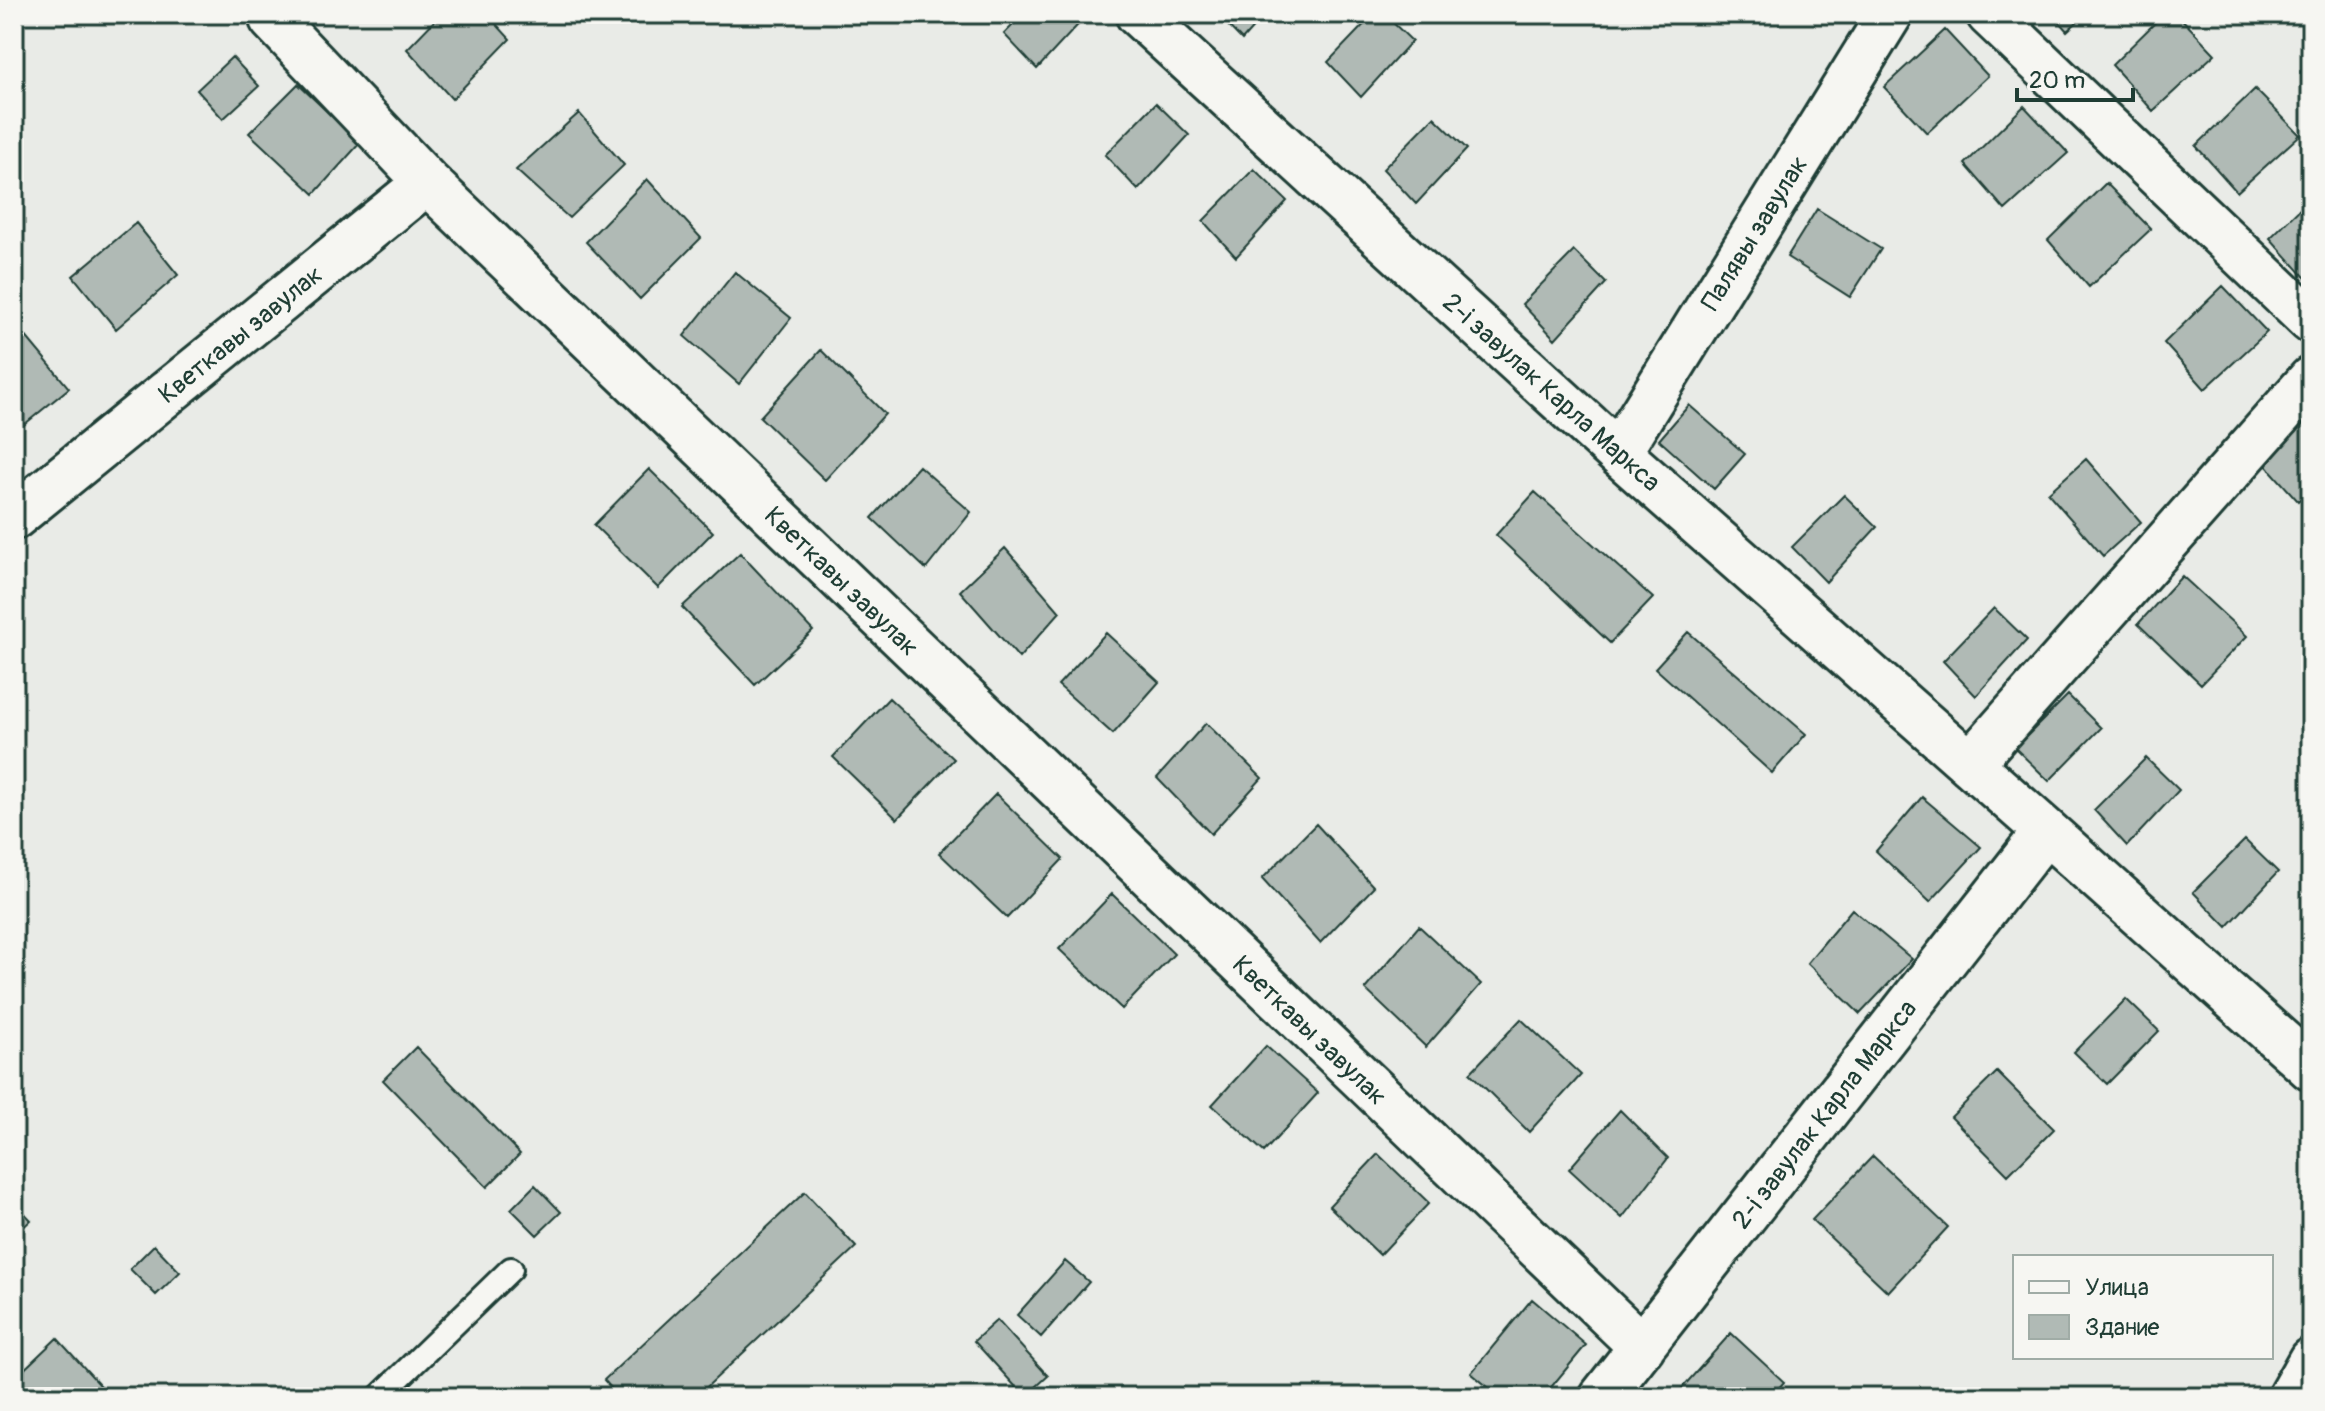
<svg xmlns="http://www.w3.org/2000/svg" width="2325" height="1411" viewBox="0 0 2325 1411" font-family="Pangolin,sans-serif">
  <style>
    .building { fill: #b0bab5; stroke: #1f3d34; stroke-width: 2 }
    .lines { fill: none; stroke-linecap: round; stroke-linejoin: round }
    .service-casing { stroke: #1f3d34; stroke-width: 28 }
    .minor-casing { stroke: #1f3d34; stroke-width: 50 }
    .secondary-casing { stroke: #1f3d34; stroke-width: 50 }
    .service { stroke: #f6f6f2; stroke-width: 22 }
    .minor { stroke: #f6f6f2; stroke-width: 44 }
    .secondary { stroke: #f6f6f2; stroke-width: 44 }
    .labels { text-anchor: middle; stroke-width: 8; stroke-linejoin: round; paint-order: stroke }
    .street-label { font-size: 26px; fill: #1f3d34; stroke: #f6f6f2 }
  </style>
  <rect width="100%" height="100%" fill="#e9ebe7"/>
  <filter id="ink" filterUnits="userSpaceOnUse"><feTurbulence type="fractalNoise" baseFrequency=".0125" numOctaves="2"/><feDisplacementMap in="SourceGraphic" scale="16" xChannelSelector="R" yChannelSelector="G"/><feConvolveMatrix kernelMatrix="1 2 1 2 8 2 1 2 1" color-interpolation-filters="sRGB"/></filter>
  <g filter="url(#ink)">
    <path class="building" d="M441,14H487L510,39L452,99L407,49Z
      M1024,14H1088L1037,69L1004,34Z
      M1217,14H1265L1242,40Z
      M1374,14H1384L1412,41L1361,97L1328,62Z
      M2052,14H2086L2067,31Z
      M2164,14H2177L2215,54L2153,111L2112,65Z
      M1945,30L1988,76L1927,133L1884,87Z
      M232,57L259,86L223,119L197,90Z
      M298,84L360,143L314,194L249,133Z
      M2255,89L2300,135L2237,192L2196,146Z
      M1156,103L1189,135L1138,190L1105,155Z
      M2024,106L2068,153L2005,210L1965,164Z
      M579,113L624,165L569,218L516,170Z
      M1434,117L1467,149L1416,204L1383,169Z
      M1254,169L1287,201L1236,257L1203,221Z
      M647,179L701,238L640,299L586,242Z
      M2106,183L2151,229L2089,287L2048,240Z
      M2311,198V284L2270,238Z
      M1817,209L1881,249L1850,297L1787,257Z
      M136,223L178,275L116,329L73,276Z
      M1574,251L1606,283L1555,339L1522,304Z
      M735,272L791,318L739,384L684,336Z
      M2223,286L2267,332L2205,389L2164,343Z
      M14,322L69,388L14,433Z
      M821,350L885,414L825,480L760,417Z
      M2311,402V489L2298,501L2257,455Z
      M1689,405L1745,454L1714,489L1659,440Z
      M2086,459L2141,522L2103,556L2048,493Z
      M919,466L971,512L926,569L872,518Z
      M649,469L713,532L658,588L594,525Z
      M1535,492L1653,598L1610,643L1496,535Z
      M1844,495L1877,527L1826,582L1792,547Z
      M1005,548L1060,612L1019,658L960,591Z
      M740,553L813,631L755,685L682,607Z
      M2182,576L2247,636L2201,684L2138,624Z
      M1994,608L2027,640L1976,696L1943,661Z
      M1688,632L1806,734L1772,773L1655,668Z
      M1106,633L1159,682L1113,734L1058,685Z
      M2068,695L2101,728L2049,781L2015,748Z
      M889,698L954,759L897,819L833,757Z
      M1206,723L1262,778L1211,834L1157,778Z
      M2146,758L2179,790L2127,846L2094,810Z
      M996,794L1063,859L1007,918L939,853Z
      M1922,797L1981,847L1930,902L1876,851Z
      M1316,824L1374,887L1320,943L1262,879Z
      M2245,840L2278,872L2227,927L2193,892Z
      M1112,894L1174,954L1122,1009L1059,949Z
      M1852,909L1912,959L1860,1014L1807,963Z
      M1419,926L1481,984L1426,1047L1365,989Z
      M2126,999L2159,1031L2107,1084L2074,1052Z
      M1521,1019L1581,1075L1529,1132L1470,1073Z
      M1266,1046L1318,1093L1264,1152L1212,1105Z
      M416,1047L520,1154L487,1187L383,1080Z
      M1997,1072L2054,1129L2008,1175L1951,1117Z
      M1620,1110L1668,1158L1622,1218L1569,1169Z
      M1378,1154L1429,1203L1380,1255L1329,1206Z
      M1873,1156L1948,1227L1888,1292L1812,1220Z
      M535,1185L561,1212L537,1235L511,1209Z
      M805,1192L856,1247L696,1397H619L604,1380Z
      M14,1202L31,1220L14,1236Z
      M154,1245L180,1272L156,1295L130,1269Z
      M1065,1261L1089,1282L1041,1337L1017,1315Z
      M1532,1299L1586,1345L1543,1397H1500L1471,1373Z
      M997,1320L1048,1376L1025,1397L974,1341Z
      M1731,1333L1784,1382L1771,1397H1674Z
      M57,1338L111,1397H17L14,1394V1379Z"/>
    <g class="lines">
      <defs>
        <path id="service" d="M379,1397L511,1269"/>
        <path id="minor" d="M1138,14L1618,453L2046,831L2311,1068
          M1989,14L2311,321
          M272,19L427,182
          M1618,453L1890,14
          M14,517L427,182L1642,1347
          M1970,764L2311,379
          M1602,1397L2046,831"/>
        <path id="secondary" d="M2290,1397L2311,1360"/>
      </defs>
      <use href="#service" class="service-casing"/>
      <use href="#minor" class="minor-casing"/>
      <use href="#secondary" class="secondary-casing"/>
      <use href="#service" class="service"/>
      <use href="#minor" class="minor"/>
      <use href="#secondary" class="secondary"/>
    </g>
  </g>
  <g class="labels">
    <g class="street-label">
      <text transform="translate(1754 233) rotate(-58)" y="9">Палявы завулак</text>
      <text transform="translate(240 334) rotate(-39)" y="9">Кветкавы завулак</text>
      <text transform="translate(1552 392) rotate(42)" y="9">2-і завулак Карла Маркса</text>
      <text transform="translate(842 581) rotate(44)" y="9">Кветкавы завулак</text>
      <text transform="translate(1310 1030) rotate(44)" y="9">Кветкавы завулак</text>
      <text transform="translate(1824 1114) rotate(-52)" y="9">2-і завулак Карла Маркса</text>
    </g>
  </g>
  <rect width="2325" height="1411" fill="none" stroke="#f6f6f2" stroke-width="48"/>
  <rect x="24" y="24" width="2277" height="1363" fill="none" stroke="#1f3d34" stroke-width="3" filter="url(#ink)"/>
  <rect x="2013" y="1255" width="260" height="104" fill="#f6f6f2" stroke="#a0aca6" stroke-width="2"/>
  <rect x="2029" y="1281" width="40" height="12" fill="#f6f6f2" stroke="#a0aca6" stroke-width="2"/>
  <text x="2085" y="1295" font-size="24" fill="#1f3d34">Улица</text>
  <rect x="2029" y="1315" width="40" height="24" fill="#b0bab5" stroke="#a0aca6" stroke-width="2"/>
  <text x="2085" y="1335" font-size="24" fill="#1f3d34">Здание</text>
  <path d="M2017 88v12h116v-12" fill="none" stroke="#1f3d34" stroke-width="4"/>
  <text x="2029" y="88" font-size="24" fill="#1f3d34" stroke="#f6f6f2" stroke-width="6" paint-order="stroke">20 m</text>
</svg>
